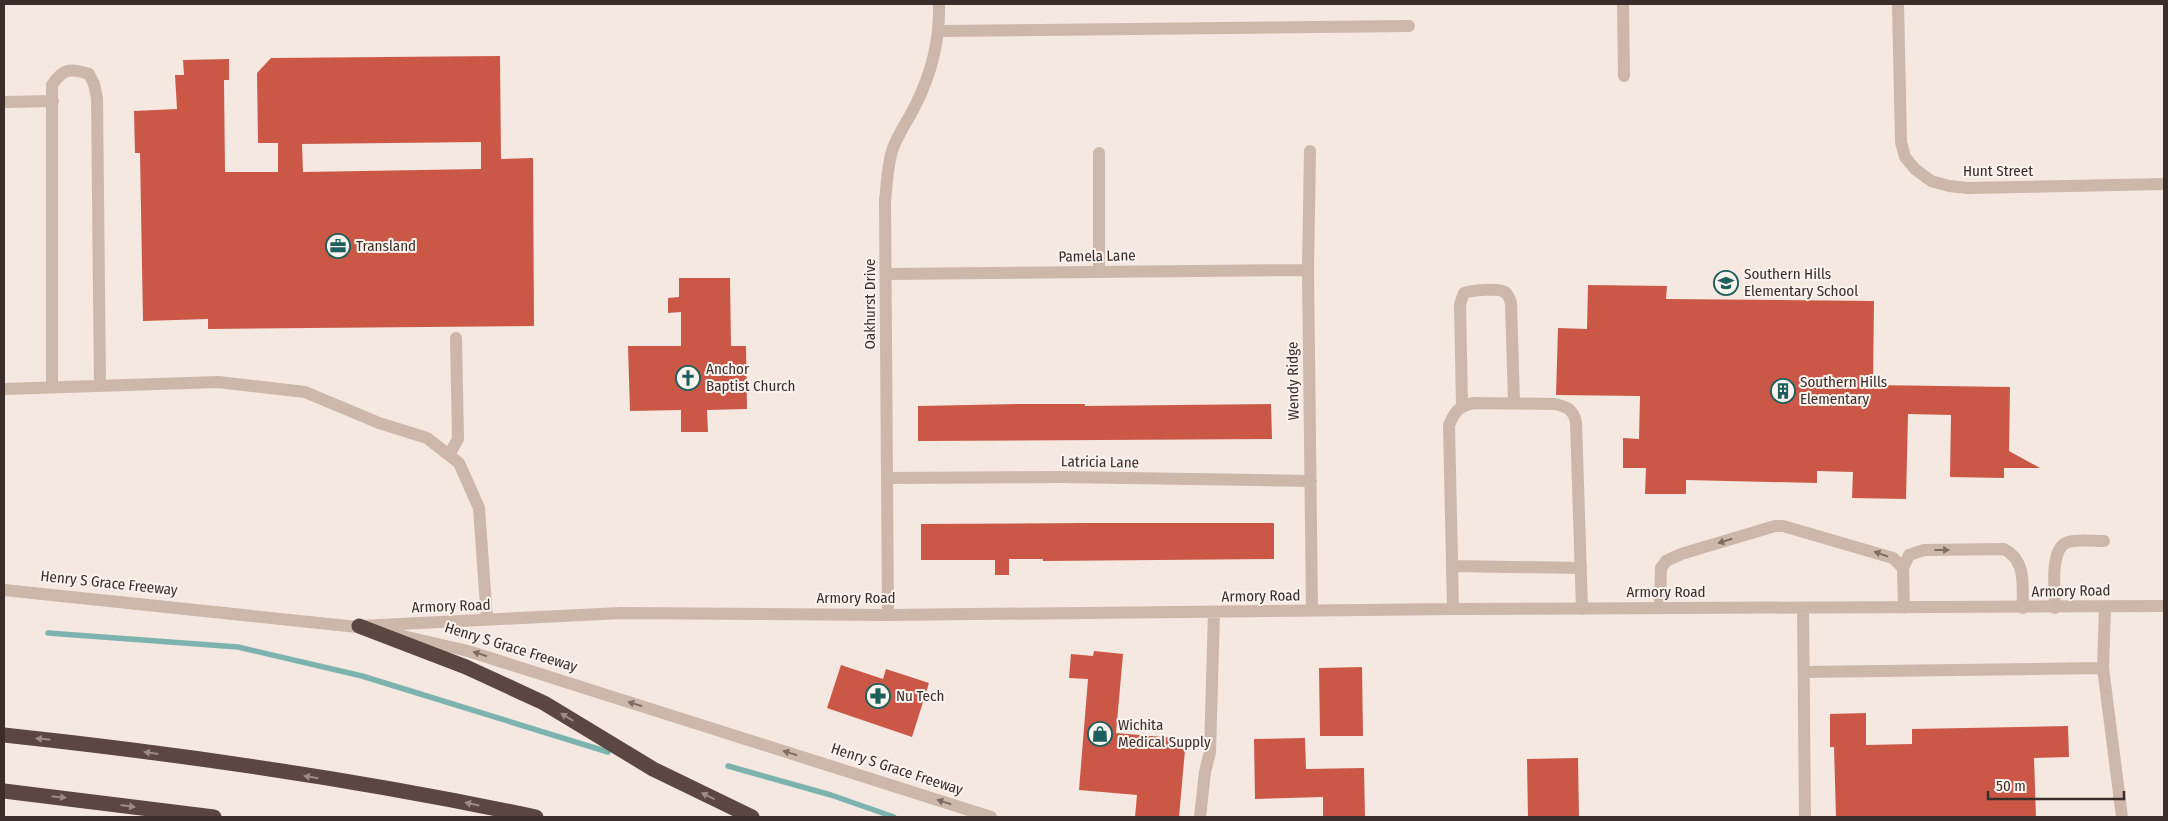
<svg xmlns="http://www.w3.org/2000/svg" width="2168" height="821" viewBox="0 0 2168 821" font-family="'Fira Sans Condensed',sans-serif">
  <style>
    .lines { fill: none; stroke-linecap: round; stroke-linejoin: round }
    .stream { stroke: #7db3af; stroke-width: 5.5 }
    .building { fill: #cb5847; fill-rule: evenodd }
    .minor { stroke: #cdb6aa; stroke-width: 12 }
    .highway { stroke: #5c4641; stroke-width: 15 }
    .oneway { fill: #7d6b64 }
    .oneway2 { fill: #9c8b86 }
    .labels { text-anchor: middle; stroke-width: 4; stroke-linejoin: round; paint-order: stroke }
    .street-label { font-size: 15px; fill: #3b2d2a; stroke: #fbf3ed }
    .poi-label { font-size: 15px; fill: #3b2d2a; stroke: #fbf3ed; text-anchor: start }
  </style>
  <rect width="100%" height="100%" fill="#f4e8e0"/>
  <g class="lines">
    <path class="stream" d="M48,633L238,647L362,676L608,752
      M728,766L831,795L894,817"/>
  </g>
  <path class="building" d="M500,56L501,159L533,158L534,326L208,329V319L143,321L140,153H135L134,111L177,109L175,75H184L183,60L229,59V80H224L225,172H278V143H258L257,73L271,58ZM481,142V169L303,172L302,144Z
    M679,278H730L731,346H746L747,409L707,410L708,432H681V410L630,411L628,346H681V312L668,313V298L679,297Z
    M1588,285L1667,286L1666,299L1874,301L1873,385L2010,387L2009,451L2040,468H2004V478L1950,477L1951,415L1908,414L1906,499L1852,498L1853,472L1817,471V483L1686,480V494H1645L1646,468H1623V438L1639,439L1640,396L1556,395L1558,328L1587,329Z
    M1022,404H1085V406L1271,404L1272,439L918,441V406Z
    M1087,523H1274V559L1043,561V559H1009V575H995V560H921V524Z
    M1094,651L1123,654L1116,733L1186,739L1179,817H1135L1137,795L1079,790L1088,679L1069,678L1071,654L1093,656Z
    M841,665L883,679L886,669L929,683L912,737L827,708Z
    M1362,667L1363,736H1320L1319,668Z
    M1866,713V745L1912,744V729L2068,726L2069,757L2034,758L2036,817H1836L1834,747H1830V714Z
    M1305,738L1306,769L1364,768L1365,817H1323V797L1255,799L1254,739Z
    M1578,758L1579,817H1528L1527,759Z"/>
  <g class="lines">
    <path class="minor" d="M1623,4L1624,76
      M1898,4L1901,142L1905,157L1915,169L1931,181L1949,186L1968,188L2164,184
      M938,31L1409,26
      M4,102L53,101
      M1310,151L1308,270L1312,611
      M1099,153V272
      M886,274L1308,270
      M52,387V85C63,68 71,68 89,74L94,84L97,98L100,386
      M4,389L218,382L305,392L379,423L427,438L459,463L479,508L487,620
      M1462,405L1460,304L1464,293C1472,290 1498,288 1505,292C1508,295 1510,299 1511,303L1514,403
      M449,455L458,439L456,338
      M888,478L1062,477L1311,481
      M1452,566L1581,568
      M1903,568L1909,555L1924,550L2004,549C2027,561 2022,585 2023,608
      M4,590L367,628
      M2105,607L2103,668L2122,817
      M1660,608L1661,568L1666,561L1681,554L1775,526H1783L1893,558L1903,568L1904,608
      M1803,608L1805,817
      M2055,608C2055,591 2049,548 2068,542C2079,539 2093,541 2104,541
      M1453,609L1449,425C1455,411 1459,406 1474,403L1555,404C1567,407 1573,409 1576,422L1582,609
      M888,615L885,201C887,184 887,165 893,148C899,132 909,119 916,104C932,72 940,39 939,4
      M360,626L621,613L888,615L1453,609L2164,606
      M394,634L468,651L991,817
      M1804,672L2103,668
      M1200,817L1205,772L1210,752L1214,612"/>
    <path class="highway" d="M359,626L466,667L544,703L653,769L752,817
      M4,735C182,754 361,780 536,817
      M4,791L214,817"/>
  </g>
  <defs><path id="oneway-solid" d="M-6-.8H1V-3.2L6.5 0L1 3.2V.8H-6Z" transform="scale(1.25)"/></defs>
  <g class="oneway">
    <use href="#oneway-solid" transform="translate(1725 541) rotate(163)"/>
    <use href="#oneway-solid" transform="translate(1942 550)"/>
    <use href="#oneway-solid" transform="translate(1881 554) rotate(-160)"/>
    <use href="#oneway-solid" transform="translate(480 654) rotate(-162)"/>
    <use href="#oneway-solid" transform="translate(635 704) rotate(-162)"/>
    <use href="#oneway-solid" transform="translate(790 753) rotate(-162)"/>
    <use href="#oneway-solid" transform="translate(944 802) rotate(-162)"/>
  </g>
  <g class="oneway2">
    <use href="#oneway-solid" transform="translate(567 717) rotate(-149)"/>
    <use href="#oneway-solid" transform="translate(43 739) rotate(-174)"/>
    <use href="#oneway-solid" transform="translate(151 753) rotate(-172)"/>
    <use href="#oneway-solid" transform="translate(311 777) rotate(-171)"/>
    <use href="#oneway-solid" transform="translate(708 796) rotate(-154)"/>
    <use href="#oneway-solid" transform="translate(59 797) rotate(6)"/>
    <use href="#oneway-solid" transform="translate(472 804) rotate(-168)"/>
    <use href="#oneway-solid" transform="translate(128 806) rotate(8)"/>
  </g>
  <defs>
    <symbol id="office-ring" viewBox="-11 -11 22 22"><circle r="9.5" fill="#fbf3ed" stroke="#1d5f5c" stroke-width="1.5"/><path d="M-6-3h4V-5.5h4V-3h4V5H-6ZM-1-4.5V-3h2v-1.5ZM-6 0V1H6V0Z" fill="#1d5f5c"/></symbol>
    <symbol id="school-ring" viewBox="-11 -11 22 22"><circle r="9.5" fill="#fbf3ed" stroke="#1d5f5c" stroke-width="1.5"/><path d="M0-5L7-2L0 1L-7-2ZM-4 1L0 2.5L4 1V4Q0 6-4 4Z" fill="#1d5f5c"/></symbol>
    <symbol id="church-ring" viewBox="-11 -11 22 22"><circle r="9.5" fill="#fbf3ed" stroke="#1d5f5c" stroke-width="1.5"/><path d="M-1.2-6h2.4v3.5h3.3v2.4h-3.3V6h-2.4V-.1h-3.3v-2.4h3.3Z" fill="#1d5f5c"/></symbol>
    <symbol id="building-ring" viewBox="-11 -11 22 22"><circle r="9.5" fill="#fbf3ed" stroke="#1d5f5c" stroke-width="1.5"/><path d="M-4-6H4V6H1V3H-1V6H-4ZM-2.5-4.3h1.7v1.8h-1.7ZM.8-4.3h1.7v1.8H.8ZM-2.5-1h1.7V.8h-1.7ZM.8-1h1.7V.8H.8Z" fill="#1d5f5c"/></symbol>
    <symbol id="pharmacy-ring" viewBox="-11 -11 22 22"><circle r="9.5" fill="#fbf3ed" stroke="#1d5f5c" stroke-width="1.5"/><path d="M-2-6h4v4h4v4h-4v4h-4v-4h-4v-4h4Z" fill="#1d5f5c"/></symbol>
    <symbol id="shop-ring" viewBox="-11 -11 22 22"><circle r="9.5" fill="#fbf3ed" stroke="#1d5f5c" stroke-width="1.5"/><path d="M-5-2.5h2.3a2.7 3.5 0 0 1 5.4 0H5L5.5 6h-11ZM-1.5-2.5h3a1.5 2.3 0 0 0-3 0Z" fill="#1d5f5c"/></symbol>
  </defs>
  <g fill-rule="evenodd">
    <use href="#office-ring" x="324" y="232" width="28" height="28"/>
    <use href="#school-ring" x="1712" y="269" width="28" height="28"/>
    <use href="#church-ring" x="674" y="364" width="28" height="28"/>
    <use href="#building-ring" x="1769" y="377" width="28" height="28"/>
    <use href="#pharmacy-ring" x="864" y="682" width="28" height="28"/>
    <use href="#shop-ring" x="1086" y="720" width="28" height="28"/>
  </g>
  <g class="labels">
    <g class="street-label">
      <text x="1998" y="176">Hunt Street</text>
      <text transform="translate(1097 256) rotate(-1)" y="5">Pamela Lane</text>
      <text transform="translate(870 304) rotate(-90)" y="5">Oakhurst Drive</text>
      <text transform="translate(1293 381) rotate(-91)" y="5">Wendy Ridge</text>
      <text transform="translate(1100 462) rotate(1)" y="5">Latricia Lane</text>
      <text transform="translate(109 583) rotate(6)" y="5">Henry S Grace Freeway</text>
      <text transform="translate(2071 591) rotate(-1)" y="5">Armory Road</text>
      <text x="1666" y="597">Armory Road</text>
      <text transform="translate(1261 596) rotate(-1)" y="5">Armory Road</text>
      <text x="856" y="603">Armory Road</text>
      <text transform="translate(451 606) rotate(-2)" y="5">Armory Road</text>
      <text transform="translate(511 647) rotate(17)" y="5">Henry S Grace Freeway</text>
      <text transform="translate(897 769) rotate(18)" y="5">Henry S Grace Freeway</text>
    </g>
    <g class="poi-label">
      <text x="356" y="251">Transland</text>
      <text x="1744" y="279">Southern Hills<tspan x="1744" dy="17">Elementary School</tspan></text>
      <text x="706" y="374">Anchor<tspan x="706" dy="17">Baptist Church</tspan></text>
      <text x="1800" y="387">Southern Hills<tspan x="1800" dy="17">Elementary</tspan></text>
      <text x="896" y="701">Nu Tech</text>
      <text x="1118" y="730">Wichita<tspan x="1118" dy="17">Medical Supply</tspan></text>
    </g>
  </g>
  <rect width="2168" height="821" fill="none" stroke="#3b2d2a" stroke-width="10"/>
  <path d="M1988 791v8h136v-8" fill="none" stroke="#3b2d2a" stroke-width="2.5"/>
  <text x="1996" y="791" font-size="15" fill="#3b2d2a" stroke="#fbf3ed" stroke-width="4" paint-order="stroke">50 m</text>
</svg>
